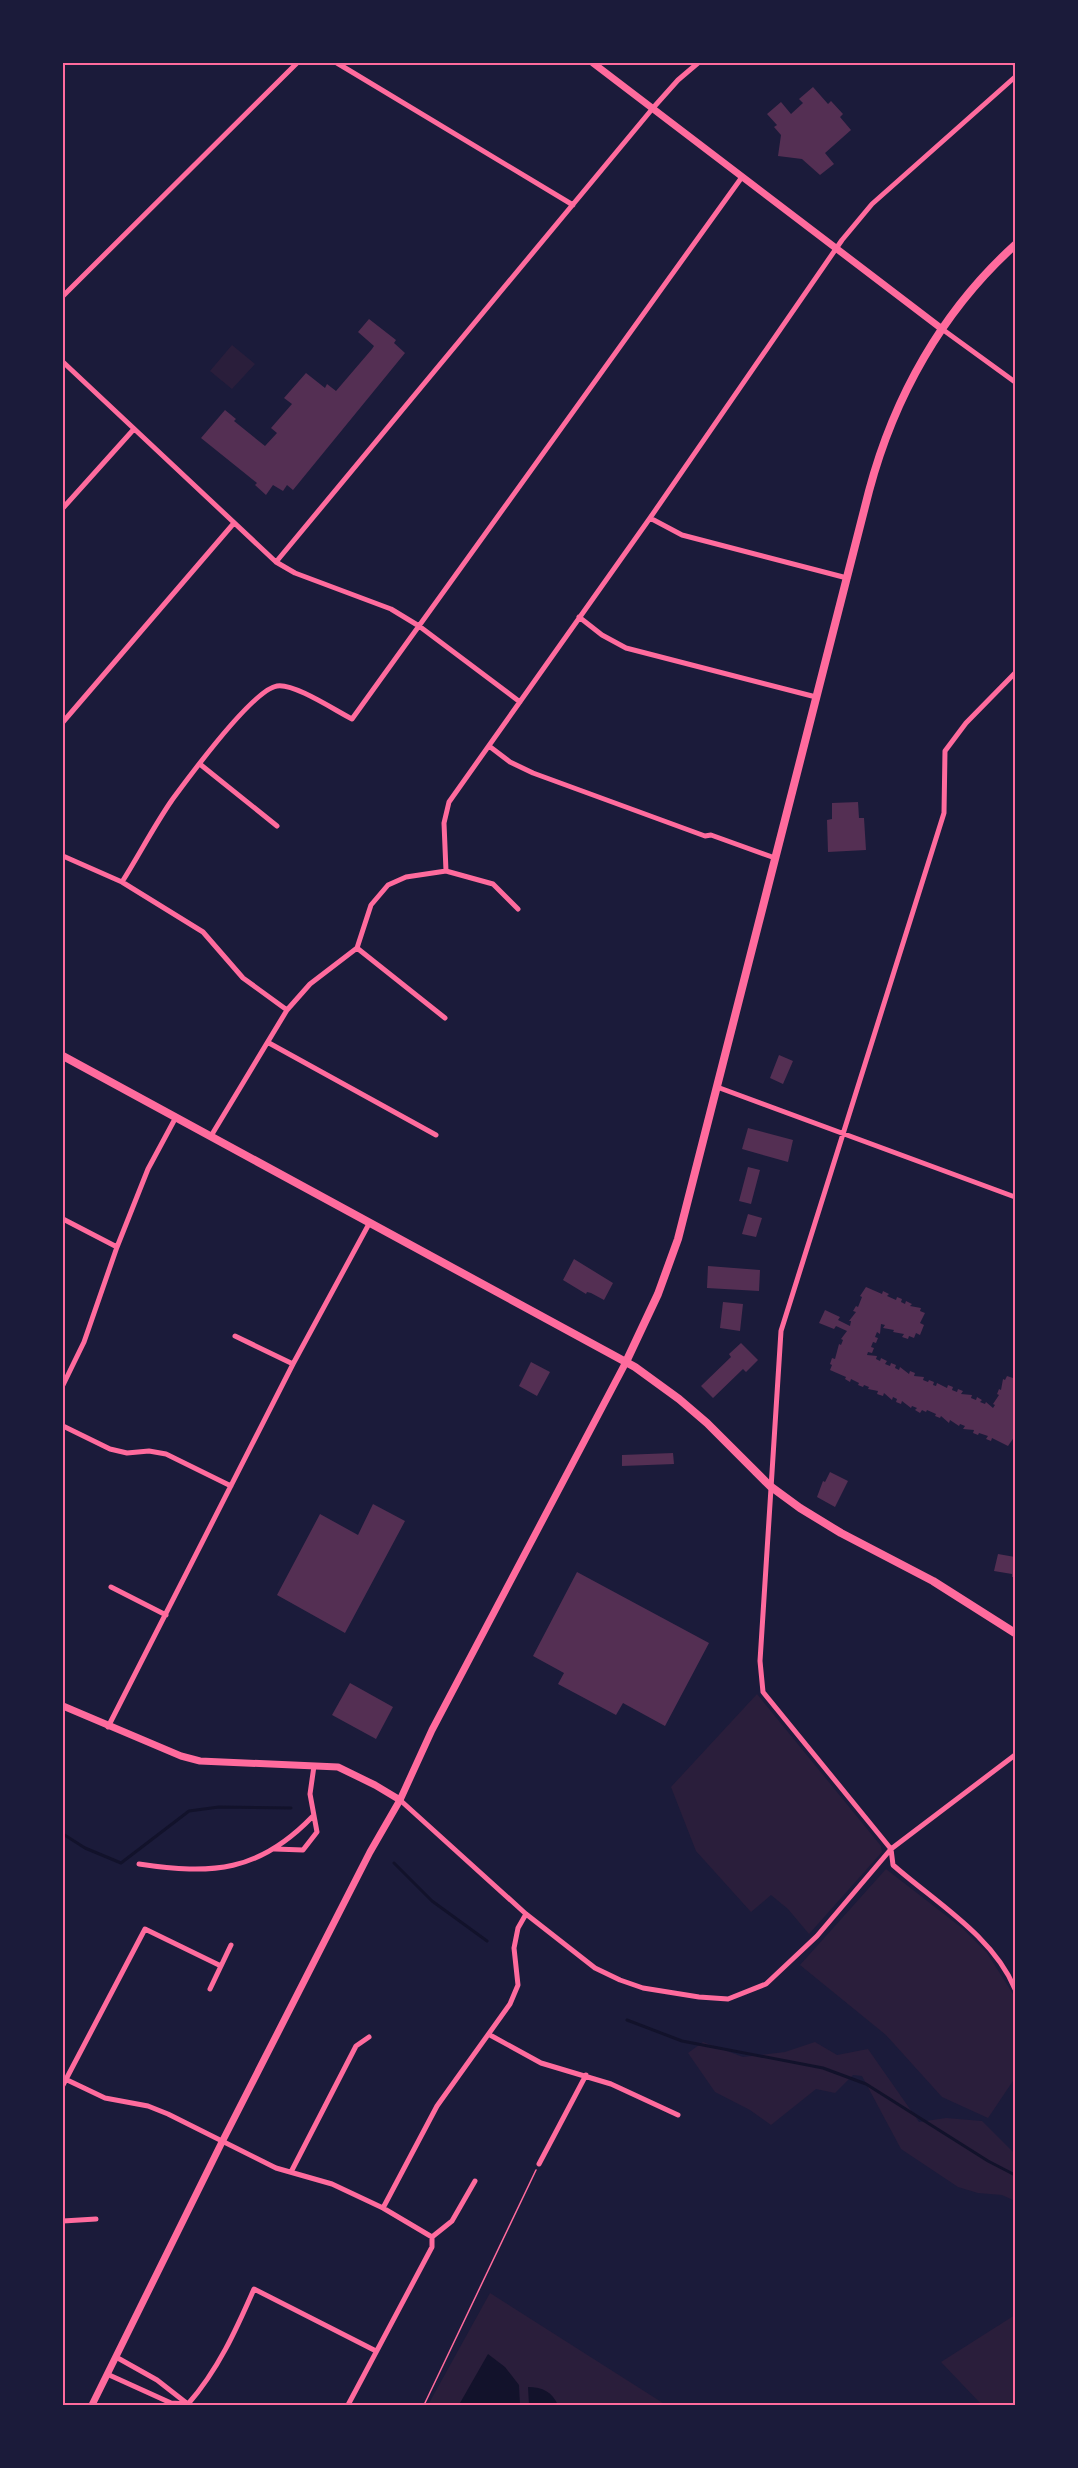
<svg xmlns="http://www.w3.org/2000/svg" width="1078" height="2468" viewBox="0 0 1078 2468" font-family="'Open Sans',sans-serif">
  <style>
    .green { fill: #2a1e3b }
    .water { fill: #12122b }
    .lines { fill: none; stroke-linecap: round; stroke-linejoin: round }
    .stream { stroke: #12122b; stroke-width: 3 }
    .building { fill: #542f53 }
    .path { stroke: #ff6b9d; stroke-width: 1.5 }
    .minor { stroke: #ff6b9d; stroke-width: 5 }
    .tertiary { stroke: #ff6b9d; stroke-width: 7 }
    .secondary { stroke: #ff6b9d; stroke-width: 8 }
    .neatline { fill: none; stroke: #ff6b9d; stroke-width: 2 }
  </style>
  <rect width="100%" height="100%" fill="#1b1b3a"/>
  <path class="green" d="M232,345L255,364L232,389L210,371Z
    M757,1694L881,1846L882,1852L809,1934L788,1909L771,1895L751,1912L696,1851L671,1787Z
    M886,1869L962,1928L987,1953L1013,1994L1015,2078L988,2118L942,2097L886,2035L800,1965Z
    M703,2042L743,2057L785,2052L815,2042L837,2055L868,2049L919,2122L946,2118L982,2121L1015,2154V2201L1002,2195L978,2193L958,2187L901,2149L862,2076L853,2075L835,2093L816,2089L771,2125L750,2110L715,2092L688,2053Z
    M490,2293L666,2405H428Z
    M1015,2315V2405H982L941,2362Z"/>
  <path class="water" d="M488,2354L505,2367L519,2385L520,2405H463L460,2403Z
    M528,2387C543,2387 552,2392 558,2405H529Z"/>
  <g class="lines">
    <path class="stream" d="M63,1834L85,1848L121,1863L189,1811L219,1807L291,1808
      M394,1863L432,1901L487,1941
      M627,2020L682,2041L823,2068L866,2084L988,2161L1015,2175"/>
  </g>
  <path class="building" d="M813,87L828,104L831,101L843,114L840,117L851,130L825,153L834,164L820,175L802,159L778,156L781,135L774,127L777,125L767,114L781,102L791,114L803,103L799,99Z
    M369,319L396,340L394,343L405,353L293,490L287,485L283,491L273,485L266,495L255,485L257,483L201,438L225,410L236,419L234,421L265,446L277,433L271,428L292,404L284,398L306,373L325,388L327,384L336,391L372,349L374,346L358,332Z
    M858,802L859,818H864L866,850L828,852L827,820L832,819V803Z
    M779,1055L793,1061L783,1084L770,1078Z
    M748,1128L793,1140L788,1162L742,1149Z
    M748,1167L760,1170L751,1204L739,1201Z
    M748,1214L762,1218L756,1237L742,1234Z
    M574,1259L613,1283L604,1300L591,1293L587,1292L586,1294L563,1280Z
    M708,1266L760,1270L759,1291L707,1288Z
    M866,1287L882,1294L883,1291L889,1294L887,1296L896,1300L897,1297L902,1299L901,1302L905,1304L906,1301L912,1304L910,1306L921,1308L920,1311L925,1313L920,1323L924,1325L920,1335L916,1333L914,1338L909,1336L908,1339L902,1337L904,1334L893,1332L894,1330L883,1328L885,1325L881,1324L880,1334L877,1332L875,1337L878,1338L876,1343L873,1342L871,1347L874,1348L872,1353L868,1352L867,1355L877,1356L876,1359L880,1361L881,1358L887,1361L885,1364L890,1366L891,1363L896,1365L895,1368L899,1370L900,1367L909,1374L910,1371L915,1373L914,1376L924,1377L923,1380L928,1382L929,1380L934,1382L933,1385L936,1386L937,1383L947,1388L948,1385L953,1387L952,1390L957,1392L958,1389L963,1391L961,1394L972,1395L971,1398L976,1400L977,1397L982,1400L980,1402L985,1404L986,1402L993,1408L995,1405L993,1404L999,1395L997,1394L999,1389L1001,1390L1003,1379L1005,1380L1007,1376L1013,1378L1015,1373V1430L1013,1435L1015,1436L1008,1446L992,1438L991,1441L986,1439L988,1436L979,1433L978,1435L973,1433L974,1430L963,1429L965,1426L960,1424L959,1426L950,1420L949,1423L941,1416L940,1418L935,1416L936,1414L927,1410L926,1412L922,1410L920,1413L915,1410L917,1408L912,1406L911,1408L902,1401L901,1404L896,1402L897,1399L893,1397L892,1400L884,1393L883,1396L877,1394L878,1391L868,1389L869,1387L864,1385L863,1387L858,1385L859,1383L851,1379L850,1382L845,1379L846,1377L830,1370L832,1365L830,1364L832,1358L835,1359L839,1344L841,1345L843,1340L841,1339L847,1331L836,1326L834,1329L819,1323L825,1310L840,1317L838,1320L850,1326L851,1321H849L856,1312L853,1311L856,1306L858,1307L862,1297L860,1296Z
    M723,1302L743,1304L740,1331L720,1328Z
    M741,1343L758,1360L746,1372L743,1369L713,1398L701,1386L731,1357L729,1354Z
    M531,1362L550,1372L537,1396L519,1386Z
    M673,1453L674,1464L622,1466V1455Z
    M830,1472L848,1481L835,1507L817,1497L823,1481L825,1482Z
    M373,1504L405,1521L345,1633L277,1595L320,1514L358,1535Z
    M998,1554L1015,1557V1577H1012V1574L994,1571Z
    M577,1572L709,1643L665,1726L623,1703L616,1715L558,1684L564,1673L533,1656Z
    M350,1683L393,1707L376,1739L332,1715Z"/>
  <g class="lines">
    <path class="path" d="M424,2405L536,2170"/>
    <path class="minor" d="M337,63L573,205
      M1014,63L1015,64
      M63,296L297,63
      M942,329L1015,382
      M63,362L276,562L295,573L391,609L419,626L520,702
      M63,508L134,429
      M650,518L682,535L847,578
      M276,562L653,108L678,80L698,63
      M579,617L602,635L626,648L816,697
      M1015,673L966,723L945,751L944,813L781,1331L760,1661L763,1692L891,1849L893,1865C935,1902 993,1936 1015,1989
      M63,722L234,523
      M489,746L510,762L533,773L705,836L711,835L775,858
      M201,765L277,826
      M63,856L122,882L203,932L243,978L287,1010
      M446,871L444,823L449,802L650,518L842,240L872,204L1015,77
      M122,882C139,855 154,826 172,800C189,777 252,690 277,686C294,683 336,711 352,719L742,177
      M357,948L445,1018
      M269,1043L436,1135
      M717,1087L1015,1197
      M211,1136L287,1010L310,984L357,948L371,905L388,885L406,877L446,871L493,884L518,909
      M63,1219L117,1247
      M235,1336L293,1364
      M63,1385L84,1342L117,1247L148,1169L176,1117
      M63,1426L110,1449L127,1453L149,1451L166,1454L231,1486
      M111,1587L166,1615
      M108,1727L293,1364L370,1222
      M400,1800L526,1914L595,1968L620,1980L643,1988L699,1997L728,1999L766,1984L817,1936L891,1849L1015,1755
      M275,1849L303,1850L317,1832L310,1794L314,1766
      M139,1864C212,1875 259,1872 312,1817
      M210,1989L231,1945
      M490,2035L541,2063L611,2084L678,2115
      M63,2078L105,2098L148,2106L168,2114L276,2168L332,2184L383,2208L432,2237
      M63,2085L145,1929L221,1966
      M539,2164L586,2075
      M291,2172L356,2046L369,2037
      M383,2208L437,2106L510,2004L518,1985L514,1948L518,1928L526,1914
      M63,2221L96,2219
      M432,2237L452,2221L475,2181
      M116,2357L157,2380L189,2405
      M107,2374L171,2403L188,2404
      M188,2404C218,2370 236,2330 254,2289L376,2351
      M348,2405L432,2247V2237"/>
    <path class="tertiary" d="M593,63L942,329
      M63,1706L181,1756L200,1761L338,1767L375,1785L400,1800
      M92,2405L222,2142L370,1852L400,1800L432,1730L626,1362"/>
    <path class="secondary" d="M63,1056L635,1367L679,1399L707,1423L770,1486L800,1508L841,1533L933,1581L1015,1633
      M626,1362L658,1294L678,1239L869,491C894,397 942,311 1015,245"/>
  </g>
  <rect width="1078" height="2468" fill="none" stroke="#1b1b3a" stroke-width="129"/>
  <rect x="64" y="64" width="950" height="2340" class="neatline"/>
</svg>
